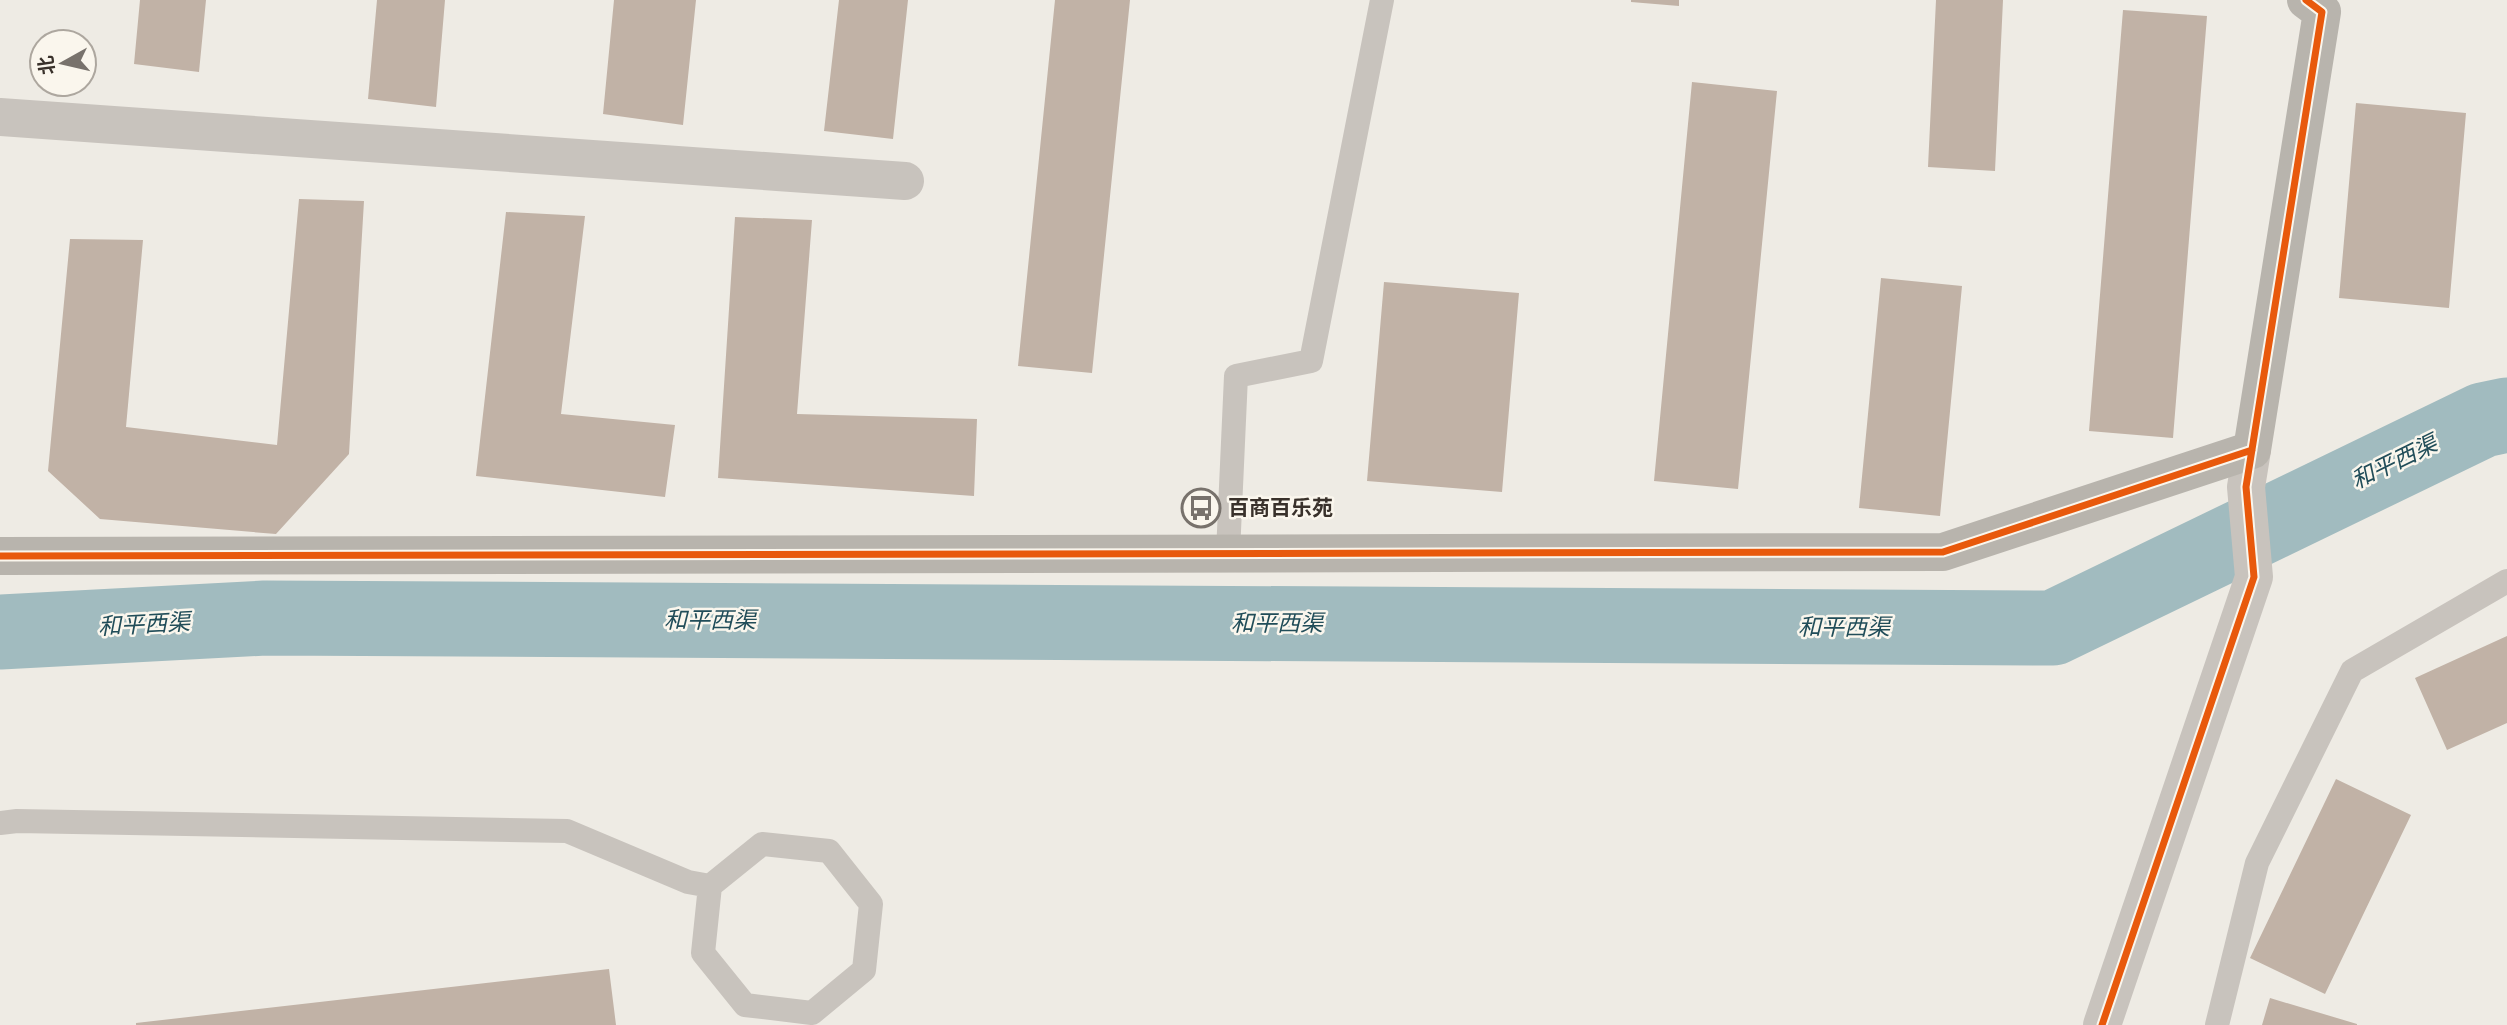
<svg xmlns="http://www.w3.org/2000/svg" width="2507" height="1025" viewBox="0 0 2507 1025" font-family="'Exo 2','Noto Sans SC',sans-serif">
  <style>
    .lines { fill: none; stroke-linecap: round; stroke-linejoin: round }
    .river { stroke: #a1bbbf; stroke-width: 75 }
    .building { fill: #c1b2a6 }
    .lane { stroke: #c8c3bd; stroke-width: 24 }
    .street { stroke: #c8c3bd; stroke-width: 38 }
    .secondary { stroke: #b8b4ad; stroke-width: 38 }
    .cycleway-casing { stroke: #faf6ed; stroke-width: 11 }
    .cycleway { stroke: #e8590c; stroke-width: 7 }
    .labels { text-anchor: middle; stroke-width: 5; stroke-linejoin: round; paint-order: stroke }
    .poi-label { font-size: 21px; font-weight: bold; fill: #39312b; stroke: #faf6ed; text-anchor: start }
    .water-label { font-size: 23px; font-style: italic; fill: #214d59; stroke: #faf6ed }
  </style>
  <rect width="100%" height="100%" fill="#eeebe4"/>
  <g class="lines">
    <path class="river" d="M0,632L265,618L2053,628L2483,420L2507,415"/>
  </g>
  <path class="building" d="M140,0H206L199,72L134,64Z
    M377,0H445L436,107L368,99Z
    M614,0H696L683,125L603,114Z
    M839,0H908L893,139L824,131Z
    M1055,0H1130L1092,373L1018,366Z
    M1631,0H1679V6L1631,2Z
    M1936,0H2003L1995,171L1928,167Z
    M2123,10L2207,16L2173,438L2089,431Z
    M1692,82L1777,91L1738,489L1654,481Z
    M2356,103L2466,113L2449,308L2339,298Z
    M299,199L364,201L349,454L276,534L100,519L48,471L70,239L143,240L126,427L277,445Z
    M506,212L585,216L561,414L675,425L665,497L476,476Z
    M735,217L812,220L797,414L977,419L974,496L718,478Z
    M1881,278L1962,286L1940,516L1859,508Z
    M1384,282L1519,293L1502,492L1367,481Z
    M2507,636V723L2447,750L2415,678Z
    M2336,779L2411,815L2325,994L2250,958Z
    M609,969L616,1025H136V1023Z
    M2270,998L2357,1024V1025H2262Z"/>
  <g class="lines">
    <path class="lane" d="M1228,553L1236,376L1311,361L1382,0
      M0,823L17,821L567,831L688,882L710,886L762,844L829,851L871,904L864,970L812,1013L745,1005L703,953L710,886
      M2217,1025L2257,863L2352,671L2507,581"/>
    <path class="street" d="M0,117L905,181
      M2102,1025L2254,577L2246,487L2252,450"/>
    <path class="secondary" d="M0,556L1943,552L2252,450L2322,12L2306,0"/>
    <defs>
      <path id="cycleway" d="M0,556L1943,552L2252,450
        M2102,1025L2254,577L2246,487L2322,12L2306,0"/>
    </defs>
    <use href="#cycleway" class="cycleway-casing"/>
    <use href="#cycleway" class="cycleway"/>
  </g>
  <defs>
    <symbol id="bus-ring" viewBox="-11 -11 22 22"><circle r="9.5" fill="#faf6ed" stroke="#78726c" stroke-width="1.5"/><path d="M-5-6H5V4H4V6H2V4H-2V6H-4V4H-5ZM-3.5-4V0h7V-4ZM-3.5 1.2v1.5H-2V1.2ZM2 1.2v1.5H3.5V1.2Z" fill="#78726c"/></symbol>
  </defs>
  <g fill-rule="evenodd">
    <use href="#bus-ring" x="1179" y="486" width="44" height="44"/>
  </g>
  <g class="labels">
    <g class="poi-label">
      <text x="1228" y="515">百商百乐苑</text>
    </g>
    <g class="water-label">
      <text transform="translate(2394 462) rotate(-26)" y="8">和平西渠</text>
      <text x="710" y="628">和平西渠</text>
      <text x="1277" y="631">和平西渠</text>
      <text transform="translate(144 624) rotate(-3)" y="8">和平西渠</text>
      <text x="1844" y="635">和平西渠</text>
    </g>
  </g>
  <g transform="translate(63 63) rotate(262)"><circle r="33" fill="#faf6ed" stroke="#ada79f" stroke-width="2"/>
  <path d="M0-5L12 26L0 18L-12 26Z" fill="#78726c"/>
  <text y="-10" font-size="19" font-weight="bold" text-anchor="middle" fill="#39312b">北</text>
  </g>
</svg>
